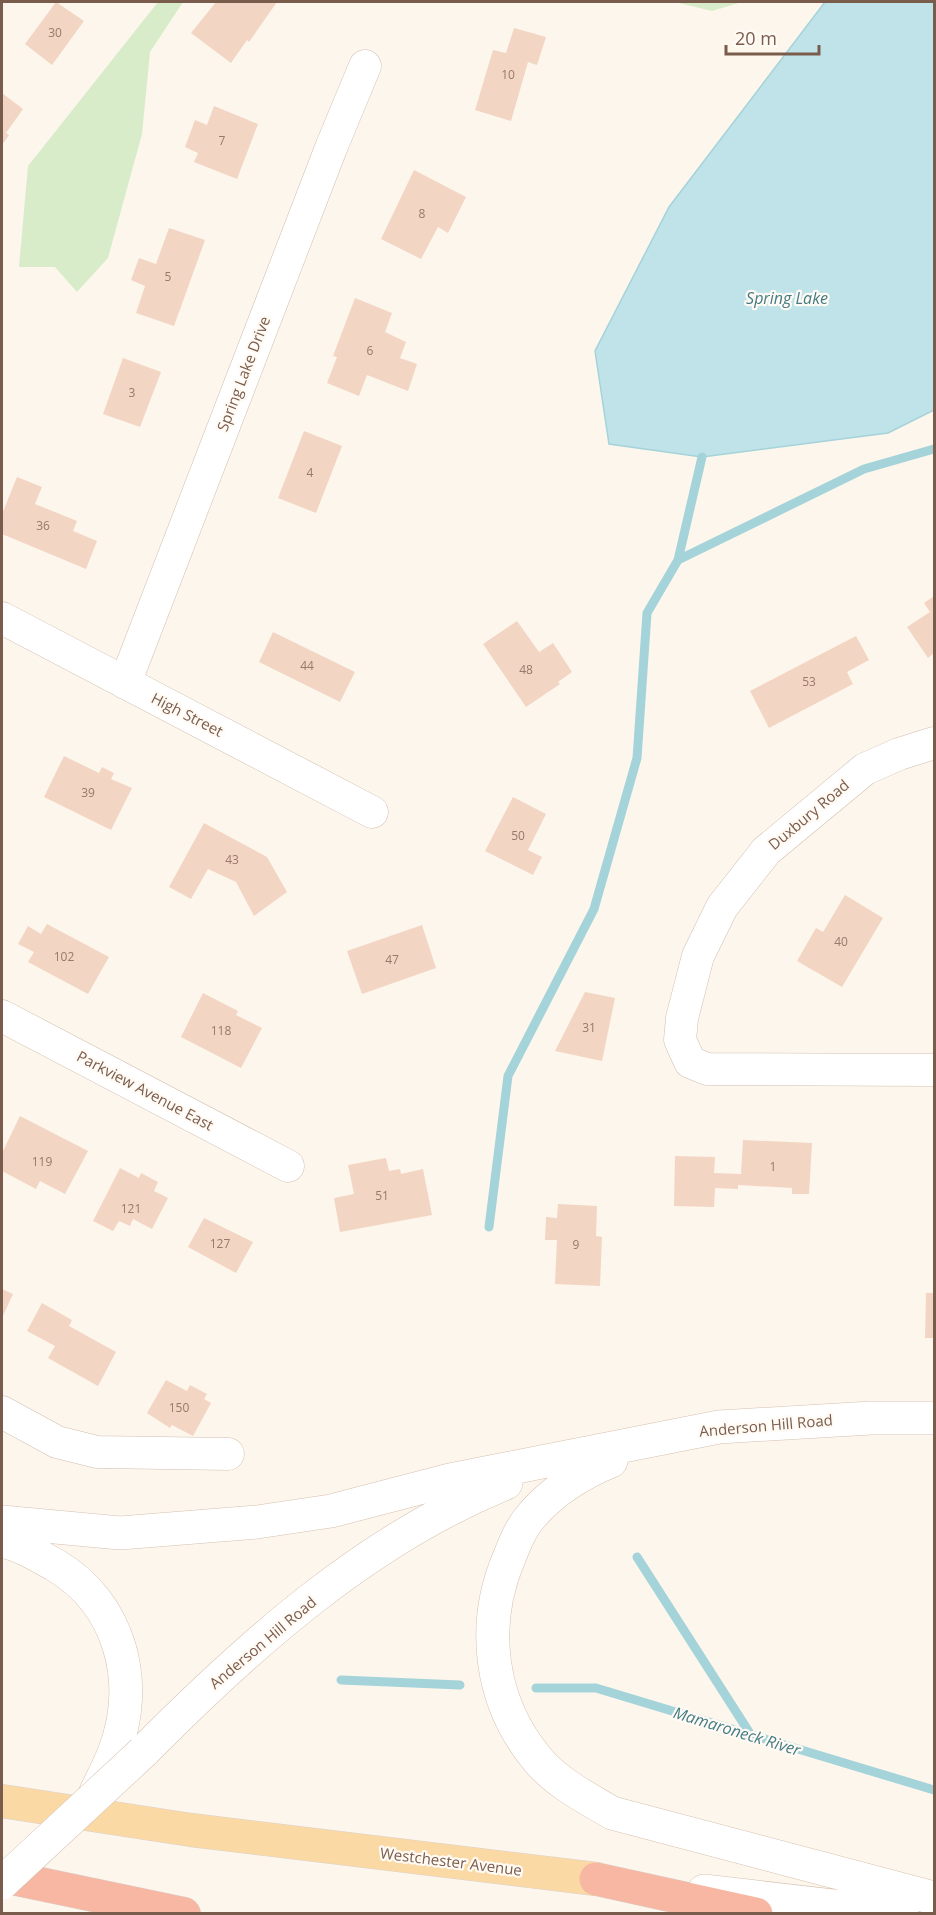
<svg xmlns="http://www.w3.org/2000/svg" width="936" height="1915" viewBox="0 0 936 1915" font-family="'Open Sans',sans-serif">
  <style>
    .green { fill: #d8ecc9 }
    .water { fill: #bfe3e8; stroke: #a5d3da; stroke-width: 1.5 }
    .lines { fill: none; stroke-linecap: round; stroke-linejoin: round }
    .stream { stroke: #a5d3da; stroke-width: 9 }
    .building { fill: #f3d5c3 }
    .minor-casing { stroke: #d1beb0; stroke-width: 33 }
    .secondary-casing { stroke: #d6c0b0; stroke-width: 34 }
    .primary-casing { stroke: #dad1cd; stroke-width: 34 }
    .motorway-casing { stroke: #dad1cd; stroke-width: 34 }
    .minor { stroke: #fff; stroke-width: 32 }
    .secondary { stroke: #fff; stroke-width: 33 }
    .primary { stroke: #fbd9a5; stroke-width: 33 }
    .motorway { stroke: #f7b7a3; stroke-width: 33 }
    .secondary-bridge-casing { stroke: #d6c0b0; stroke-width: 34; stroke-linecap: butt }
    .secondary-bridge { stroke: #fff; stroke-width: 33 }
    .labels { text-anchor: middle; stroke-width: 4.5; stroke-linejoin: round; paint-order: stroke }
    .number-label { font-size: 12px; fill: #987a6a }
    .street-label { font-size: 15px; fill: #7a5c4d; stroke: #fffaf3 }
    .water-label { font-size: 16px; font-style: italic; fill: #437c86; stroke: #fffaf3 }
  </style>
  <rect width="100%" height="100%" fill="#fdf6ec"/>
  <path class="green" d="M158,2H183L150,52L142,134L108,258L77,292L55,267H19L28,166Z
    M675,2H742L712,11Z"/>
  <path class="water" d="M825,2H934V410L888,433L702,457L609,444L595,351L669,207Z"/>
  <g class="lines">
    <path class="stream" d="M678,560L702,457
      M489,1227L508,1076L594,909L637,758L647,613L678,560L864,469L934,449
      M637,1557L749,1732
      M341,1680L460,1685
      M536,1688H596L934,1790"/>
  </g>
  <path class="building" d="M56,2L84,21L52,65L25,44Z
    M216,2H277L249,42L247,40L231,63L191,33Z
    M514,28L546,37L537,65L528,62L511,121L475,110L493,50L506,53Z
    M2,93L23,109L6,133L9,135L2,145Z
    M214,106L258,124L237,179L194,162L198,153L185,147L195,120L207,125Z
    M414,170L466,197L448,233L438,227L421,259L381,239Z
    M169,228L205,240L174,326L136,313L145,286L131,280L139,258L156,264Z
    M355,298L392,313L385,332L406,342L400,358L417,364L408,391L367,375L359,396L327,383L337,357L333,356Z
    M123,358L161,372L140,427L103,414Z
    M304,431L342,446L316,513L278,498Z
    M17,477L42,487L35,504L77,521L73,531L97,541L86,569L2,534V514Z
    M934,596V653L928,658L907,627L930,612L924,603Z
    M517,621L539,652L553,643L572,672L558,682L560,684L526,707L483,644Z
    M273,632L355,672L340,702L259,662Z
    M856,636L869,660L847,672L853,684L769,728L750,691Z
    M64,756L99,773L102,767L114,773L111,779L132,788L111,830L44,797Z
    M513,797L546,814L528,850L542,857L533,875L485,851Z
    M204,823L267,857L287,892L254,916L236,882L208,869L191,899L169,887Z
    M845,895L883,918L842,987L797,961L816,928L823,932Z
    M47,924L109,957L88,994L28,962L34,952L18,944L28,926L41,934Z
    M422,925L436,968L362,994L347,951Z
    M585,992L615,998L602,1061L555,1051Z
    M203,993L238,1011L236,1015L262,1028L241,1068L181,1037Z
    M20,1116L88,1151L65,1194L40,1181L36,1189L2,1171V1153Z
    M743,1140L812,1143L809,1194H792V1188L738,1185V1189L715,1188L714,1207L674,1206L675,1156L715,1157L714,1173L741,1174Z
    M386,1158L389,1171L400,1169L401,1174L423,1169L432,1215L340,1232L334,1198L354,1194L348,1165Z
    M120,1168L139,1178L141,1173L158,1182L154,1191L168,1198L152,1229L133,1219L130,1226L119,1221L113,1231L93,1221Z
    M558,1204L597,1206L596,1236L602,1237L600,1286L555,1284L557,1240H545L546,1217L557,1218Z
    M204,1218L253,1242L236,1273L188,1247Z
    M2,1289L13,1294L2,1318Z
    M926,1293H934V1338H925Z
    M42,1303L72,1320L69,1326L116,1352L98,1386L48,1358L55,1346L27,1331Z
    M166,1380L187,1391L190,1385L207,1394L204,1399L211,1403L193,1436L172,1425L170,1428L147,1413Z"/>
  <g class="lines">
    <defs>
      <path id="minor" d="M2,618L372,812
        M125,683L331,148L365,66
        M934,743L899,754L865,769L766,851L722,907L698,956L682,1018L680,1040L690,1062L707,1069L934,1070
        M2,1016L288,1166
        M2,1412L57,1442L97,1452L228,1454"/>
      <path id="secondary" d="M611,1461C582,1473 554,1490 533,1514C521,1527 515,1543 509,1558C480,1626 490,1703 538,1760C557,1783 587,1798 612,1813L934,1898
        M2,1522L120,1533L257,1522L331,1511L450,1480L719,1427L871,1418H934
        M2,1541C21,1545 39,1556 55,1565C121,1604 141,1683 114,1753C108,1768 100,1783 93,1798
        M143,1752C248,1646 366,1540 506,1483
        M704,1891L902,1914"/>
      <path id="primary" d="M2,1801L191,1830L596,1879"/>
      <path id="motorway" d="M2,1876L184,1914
        M596,1879L756,1914"/>
    </defs>
    <use href="#minor" class="minor-casing"/>
    <use href="#secondary" class="secondary-casing"/>
    <use href="#primary" class="primary-casing"/>
    <use href="#motorway" class="motorway-casing"/>
    <use href="#minor" class="minor"/>
    <use href="#secondary" class="secondary"/>
    <use href="#primary" class="primary"/>
    <use href="#motorway" class="motorway"/>
    <defs>
      <path id="secondary-bridge" d="M2,1883L143,1752"/>
    </defs>
    <use href="#secondary-bridge" class="secondary-bridge-casing"/>
    <use href="#secondary-bridge" class="secondary-bridge"/>
  </g>
  <g class="labels">
    <g class="number-label">
      <text x="55" y="37">30</text>
      <text x="508" y="79">10</text>
      <text x="222" y="145">7</text>
      <text x="422" y="218">8</text>
      <text x="168" y="281">5</text>
      <text x="370" y="355">6</text>
      <text x="132" y="397">3</text>
      <text x="310" y="477">4</text>
      <text x="43" y="530">36</text>
      <text x="307" y="670">44</text>
      <text x="526" y="674">48</text>
      <text x="809" y="686">53</text>
      <text x="88" y="797">39</text>
      <text x="518" y="840">50</text>
      <text x="232" y="864">43</text>
      <text x="841" y="946">40</text>
      <text x="64" y="961">102</text>
      <text x="392" y="964">47</text>
      <text x="589" y="1032">31</text>
      <text x="221" y="1035">118</text>
      <text x="42" y="1166">119</text>
      <text x="773" y="1171">1</text>
      <text x="382" y="1200">51</text>
      <text x="131" y="1213">121</text>
      <text x="220" y="1248">127</text>
      <text x="576" y="1249">9</text>
      <text x="179" y="1412">150</text>
    </g>
    <g class="street-label">
      <text transform="translate(244 374) rotate(-69)" y="5">Spring Lake Drive</text>
      <text transform="translate(187 715) rotate(27)" y="5">High Street</text>
      <text transform="translate(809 815) rotate(-40)" y="5">Duxbury Road</text>
      <text transform="translate(145 1091) rotate(28)" y="5">Parkview Avenue East</text>
      <text transform="translate(766 1426) rotate(-5)" y="5">Anderson Hill Road</text>
      <text transform="translate(263 1643) rotate(-40)" y="5">Anderson Hill Road</text>
      <text transform="translate(451 1862) rotate(7)" y="5">Westchester Avenue</text>
    </g>
    <g class="water-label">
      <text x="787" y="304">Spring Lake</text>
      <text transform="translate(737 1731) rotate(17)" y="6">Mamaroneck River</text>
    </g>
  </g>
  <rect width="936" height="1915" fill="none" stroke="#7a5c4d" stroke-width="6"/>
  <path d="M726 45v9h93v-9" fill="none" stroke="#7a5c4d" stroke-width="3"/>
  <text x="735" y="45" font-size="18" fill="#7a5c4d" stroke="#fffaf3" stroke-width="4.5" paint-order="stroke">20 m</text>
</svg>
